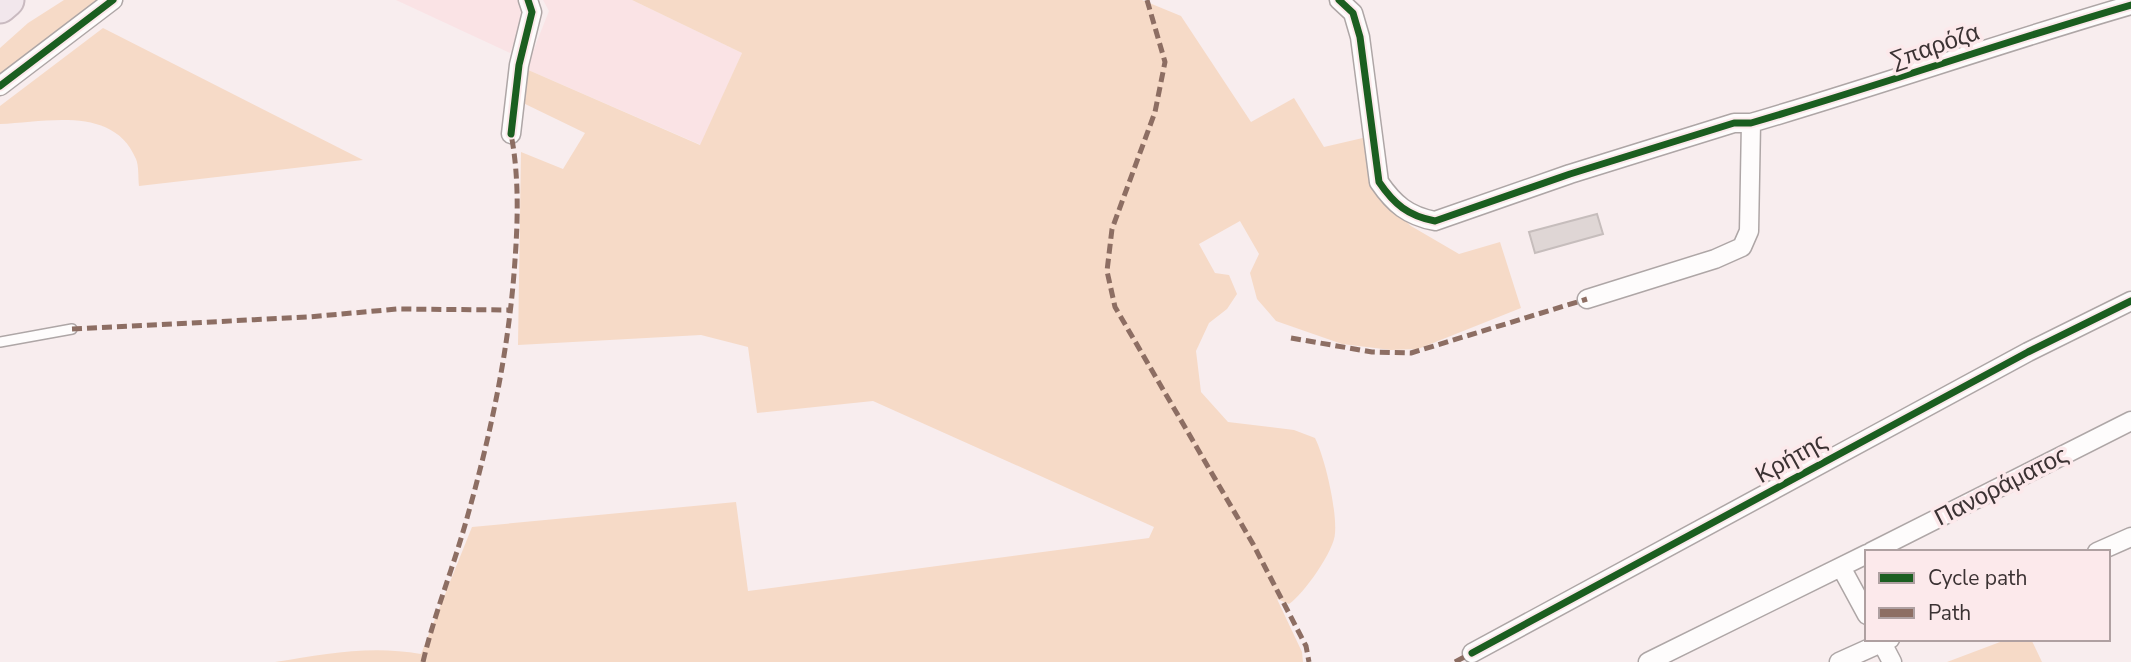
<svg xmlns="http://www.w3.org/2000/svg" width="2131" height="662" viewBox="0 0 2131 662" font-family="'Nunito Sans',sans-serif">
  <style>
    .built { fill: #fae3e5 }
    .green { fill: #f6dac7 }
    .building { fill: #dfd6d5; stroke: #c6bdbc; stroke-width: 2 }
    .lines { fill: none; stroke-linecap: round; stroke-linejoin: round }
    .service-casing { stroke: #aea6a6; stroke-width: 12 }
    .minor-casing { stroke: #aea6a6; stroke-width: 21 }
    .motorway-casing { stroke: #c9bac0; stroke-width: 37 }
    .service { stroke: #fefcfc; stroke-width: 9 }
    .minor { stroke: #fefcfc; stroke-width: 18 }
    .motorway { stroke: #f2e7ec; stroke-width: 33 }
    .quiet { stroke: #8d6e63; stroke-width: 5; stroke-dasharray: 10 5; stroke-linecap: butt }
    .cycleway-casing { stroke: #fce9eb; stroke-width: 11 }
    .cycleway { stroke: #1b5e20; stroke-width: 7 }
    .labels { text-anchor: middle; stroke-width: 7; stroke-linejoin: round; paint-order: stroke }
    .street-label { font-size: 24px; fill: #3b3233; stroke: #fce9eb }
  </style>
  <rect width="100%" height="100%" fill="#f8edee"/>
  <path class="built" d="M396,0H518L524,17L510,53Z
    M543,0H632L742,53L701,145L526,69L549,11Z"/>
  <path class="green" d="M64,0H103L0,80V48L28,23Z
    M632,0H1142L1181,16L1251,122L1294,98L1324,147L1367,137L1392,208L1411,226L1459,254L1500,242L1521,308L1418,349L1391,350L1342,344L1276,321L1257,299L1250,273L1259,254L1240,221L1199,244L1215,273L1229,275L1237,294L1227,309L1209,323L1196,351L1201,392L1228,422L1294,430L1315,438C1325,458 1337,510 1335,533C1335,550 1303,595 1289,604L1277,599L1302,652L1303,662H275C326,654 370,645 421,654L472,527L736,502L748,591L1149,538L1154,527L873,401L757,413L748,347L701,335L518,345L521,152L563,169L585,133L521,102L526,69L700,145L742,53Z
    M103,28L363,160L139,186C138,178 139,166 136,159C114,105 46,122 0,124V106Z
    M2008,639H2031L2042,662H1947Z"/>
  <path class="building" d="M1597,214L1603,234L1535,253L1529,232Z"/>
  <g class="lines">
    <defs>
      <path id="service" d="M0,342L72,329"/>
      <path id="minor" d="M1339,0L1353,13L1360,37L1379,182C1394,204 1408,216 1435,221L1570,174L1734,123H1751C1878,86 2003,42 2131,5
        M0,86L113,0
        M511,134L519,65L532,12L528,0
        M1587,299L1715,259L1742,247L1749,231L1751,123
        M1871,552L2131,421
        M2097,552L2131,537
        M1841,567L1867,615
        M1880,639L1892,662
        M1472,653L2028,352L2131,301
        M1648,662L1867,554
        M1839,662L1890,639"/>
      <path id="motorway" d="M0,6L7,0"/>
    </defs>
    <use href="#service" class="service-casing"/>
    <use href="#minor" class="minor-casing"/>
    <use href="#motorway" class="motorway-casing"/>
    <use href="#service" class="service"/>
    <use href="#minor" class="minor"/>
    <use href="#motorway" class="motorway"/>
    <path class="quiet" d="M1147,0L1165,62L1155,112L1112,229L1107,271L1115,307L1253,544L1306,646L1309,662
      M72,329L308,317L397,309L512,310
      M1291,338L1372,352L1411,353L1587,299
      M423,662C434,615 452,571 465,525C490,438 509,351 515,260C518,219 519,175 511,134
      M1455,662L1472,653"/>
    <defs>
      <path id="cycleway" d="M1339,0L1353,13L1360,37L1379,182C1394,204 1408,216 1435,221L1570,174L1734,123H1751C1878,86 2003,42 2131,5
        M0,86L113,0
        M511,134L519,65L532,12L528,0
        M1472,653L2028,352L2131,301"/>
    </defs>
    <use href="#cycleway" class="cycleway-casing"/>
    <use href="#cycleway" class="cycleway"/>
  </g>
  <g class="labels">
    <g class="street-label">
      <text transform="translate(1935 46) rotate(-19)" y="8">Σπαρόζα</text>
      <text transform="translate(1791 458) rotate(-29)" y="8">Κρήτης</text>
      <text transform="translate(2001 486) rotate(-27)" y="8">Πανοράματος</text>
    </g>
  </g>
  <rect x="1865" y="550" width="245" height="91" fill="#fce9eb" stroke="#afa0a1" stroke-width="2"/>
  <rect x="1879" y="573" width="35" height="10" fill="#1b5e20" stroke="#afa0a1" stroke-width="2"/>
  <text x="1928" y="585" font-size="21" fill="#3b3233">Cycle path</text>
  <rect x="1879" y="608" width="35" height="10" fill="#8d6e63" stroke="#afa0a1" stroke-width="2"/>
  <text x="1928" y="620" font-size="21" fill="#3b3233">Path</text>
</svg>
